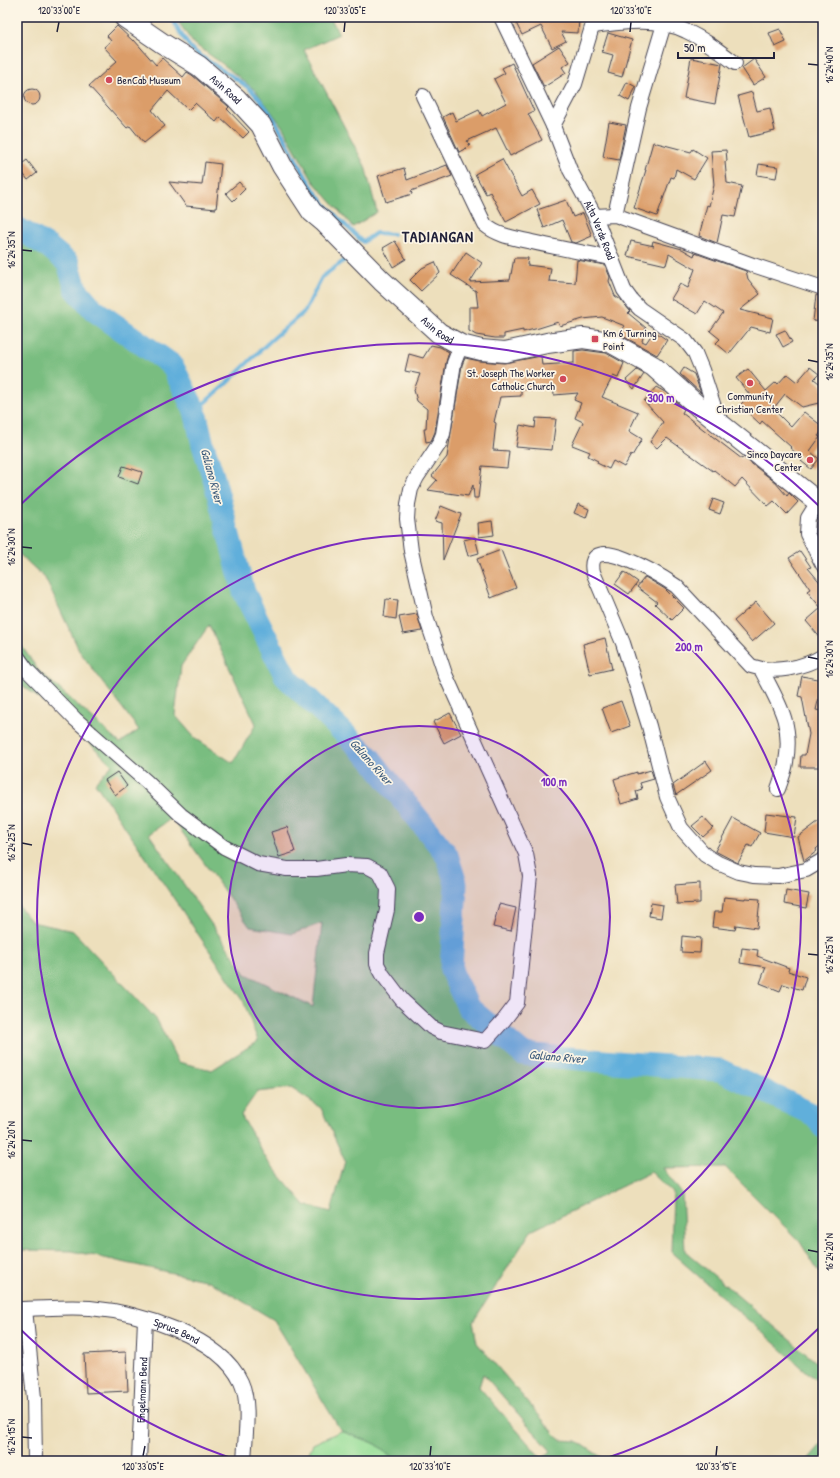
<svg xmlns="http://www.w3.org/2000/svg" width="840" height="1478" viewBox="0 0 840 1478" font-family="'Patrick Hand',sans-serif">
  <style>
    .green { fill: #97de98; stroke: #5c806a }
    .forest { fill: #79bd80; stroke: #4e705e; fill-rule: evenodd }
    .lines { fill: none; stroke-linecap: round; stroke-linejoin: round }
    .stream { stroke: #61afdb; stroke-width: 4 }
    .river { stroke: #61afdb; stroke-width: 23 }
    .building { fill: #db9d69 }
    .street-casing { stroke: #403e4e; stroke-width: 16 }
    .secondary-casing { stroke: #403e4e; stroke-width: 22 }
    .street { stroke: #fff; stroke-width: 14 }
    .secondary { stroke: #fff; stroke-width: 20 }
    .ticks { fill: none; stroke: #22223b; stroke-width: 1.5 }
    .ring { fill: none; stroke: #7b2cbf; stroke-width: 2 }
    .poi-dot { fill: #d1495b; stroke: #fcf5e5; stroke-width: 1.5 }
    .labels { text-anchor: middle; stroke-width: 3.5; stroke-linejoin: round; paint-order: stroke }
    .poi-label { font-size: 11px; fill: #22223b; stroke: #fcf5e5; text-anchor: start }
    .street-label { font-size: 11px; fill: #22223b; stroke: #fcf5e5 }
    .water-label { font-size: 12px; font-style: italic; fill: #3b5a7b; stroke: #fcf5e5 }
    .district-label { font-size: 15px; font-weight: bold; letter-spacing: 1px; fill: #22223b; stroke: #fcf5e5 }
    .centre { fill: #7b2cbf; stroke: #fcf5e5; stroke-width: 2 }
    .ring-label { font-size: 12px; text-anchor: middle; font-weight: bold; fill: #7b2cbf; stroke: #fcf5e5; stroke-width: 3.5; stroke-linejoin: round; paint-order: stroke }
    .neatline { fill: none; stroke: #22223b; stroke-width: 1.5 }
    .ticks-label { font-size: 10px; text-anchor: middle; fill: #22223b }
  </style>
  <rect width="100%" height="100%" fill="#fcf5e5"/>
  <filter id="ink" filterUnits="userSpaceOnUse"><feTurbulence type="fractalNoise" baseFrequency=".025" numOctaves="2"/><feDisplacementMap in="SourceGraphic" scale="8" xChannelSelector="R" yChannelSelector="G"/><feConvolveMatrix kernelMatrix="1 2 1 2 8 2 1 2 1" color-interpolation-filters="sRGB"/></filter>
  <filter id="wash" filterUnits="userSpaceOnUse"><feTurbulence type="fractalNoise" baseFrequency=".012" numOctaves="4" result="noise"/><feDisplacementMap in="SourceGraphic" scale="16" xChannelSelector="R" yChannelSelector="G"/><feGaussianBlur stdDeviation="0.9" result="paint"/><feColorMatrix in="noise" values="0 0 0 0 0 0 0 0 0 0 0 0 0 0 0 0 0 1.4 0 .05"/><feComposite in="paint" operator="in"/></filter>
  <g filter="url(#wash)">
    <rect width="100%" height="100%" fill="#eddfbc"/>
    <path class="green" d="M341,1431L376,1444L397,1461H305L313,1444Z"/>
    <path class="forest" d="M175,17H330L339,34L304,50L365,166L377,212L353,227L313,181L282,126L256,91L224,65L193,43Z
      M17,228L49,247L68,263L76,289L94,310L172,365L195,411L203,445L214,479L244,592L286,677L370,758L447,855L456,884L451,970L468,1007L523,1054L614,1062L720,1070L816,1116L823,1127V1279L800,1242L725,1167L663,1168L682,1194L685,1251L823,1368V1386L671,1252L673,1193L651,1172L531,1231L473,1322L477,1343L560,1440L577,1441L607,1461H397L376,1444L341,1431L274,1320L209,1281L72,1251L17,1250V1091L19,1089L17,1087V904L32,922L73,931L157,1020L178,1062L212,1070L258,1041L243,1000L95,783L112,765L64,718L17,681V639L38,670L120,743L139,730L80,652L45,578L17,552ZM209,625L256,724L233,763L195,738L175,715L181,666ZM172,818L250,927L292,934L322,923L313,1007L246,974L149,834ZM291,1088L321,1108L345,1161L331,1212L305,1205L267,1160L241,1115L257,1092ZM483,1374L551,1451L542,1459L479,1387Z
      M823,1442V1461H807Z"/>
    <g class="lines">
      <path class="stream" d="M171,17C177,26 185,43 193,50C212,66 235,75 253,92C279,119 291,155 311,185C325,207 344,224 363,242L376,233L393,234
        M195,411L224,386L270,341L305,311L322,277L345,260"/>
      <path class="river" d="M17,228L49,247L68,263L76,289L94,310L172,365L195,411L203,445L214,479L244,592L286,677L370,758L447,855L456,884L451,970L468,1007L523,1054L614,1062L720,1070L816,1116L823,1127"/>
    </g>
    <g id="blocks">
      <path class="building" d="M513,17H560L558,18L579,19L578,33L561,32L566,41L552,48L541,26L522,35Z
        M117,26L133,41L134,40L156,65L162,58L183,77L187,72L192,75L228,106L229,107L227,109L249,132L243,138L220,117L216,122L195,103L188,110L168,91L152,110L165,126L144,143L130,126L127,128L89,86L117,61L104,47L111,41L107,36Z
        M780,29L786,42L775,47L769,33Z
        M608,33L632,40L622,77L608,73L613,55L602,52Z
        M559,46L570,62L562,67L566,73L544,87L532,63Z
        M691,58L722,64L715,104L684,98Z
        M754,59L766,77L753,85L742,68Z
        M512,63L534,111L528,114L542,140L510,156L496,128L467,141L470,146L459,152L443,117L452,112L456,121L479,110L482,116L506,103L494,79L505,73L502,68Z
        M627,82L636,87L629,101L620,96Z
        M24 97a8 8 0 1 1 16 0a8 8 0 1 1-16 0Z
        M752,92L757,111L770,108L775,131L749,137L738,96Z
        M609,122L626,125L619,160L603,157Z
        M653,142L691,152L693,149L707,158L694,179L676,169L674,178L671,177L657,216L634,208L646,170H645Z
        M726,150L727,161L725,162L727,183L742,186L735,217L723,215L717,243L699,236L707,205L709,206L714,185L711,151Z
        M502,159L522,196L532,190L540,204L506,222L490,192L486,194L475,174Z
        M27,160L37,173L28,180L18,167Z
        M205,162L221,164L216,209L186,206L169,182L202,185Z
        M759,164L778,167L776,178L757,175Z
        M447,165L452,176L411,191L412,194L386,202L378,176L404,168L407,180Z
        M239,182L245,189L233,201L226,193Z
        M566,200L573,217L583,213L592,236L576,243L571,242L562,220L544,228L537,210Z
        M395,241L406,259L393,267L383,248Z
        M631,241L654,246L652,245L653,241L682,249L694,256L695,253L746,271L748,279L760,294L740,310L773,318L770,332L751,327L729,354L716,343L720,339L710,331L723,313L705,301L697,314L671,299L680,284L688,288L695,269L669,254L666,265L627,256Z
        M466,252L482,263L470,282L510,280L514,258H528L527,265L551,268L549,281L575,283L577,260L605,265L610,277L609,281L615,296L621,300L630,311L628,313L646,328L642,341L646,343L654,331L667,340L657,355L619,334L625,326L602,317L583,319L560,326L558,322L539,328L523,332V330L504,334V338H495L476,335L469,331V307H478L476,291L451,275Z
        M435,262L440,273L421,291L410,280L422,268Z
        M816,295L823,296V322L813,321Z
        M785,330L792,342L783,347L776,334Z
        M431,345L440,347L449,352L446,362L435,432L431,441L426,442L424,429H426L427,409L417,401L414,390L420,374L405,371L409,354L423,358Z
        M583,350L606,353L624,363L618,378L613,376L602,397L638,412L629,431L642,439L632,456L631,455L624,467L613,461L609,469L597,463L598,461L588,456L590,452L572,445L583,422L575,418L581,403L574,400L578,393L554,395L553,386L521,390V396L500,397L494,422L496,423L493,450L509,451L507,468L482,466L478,498H474L473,485L468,496L428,490L437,480L432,476L447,457L462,365L465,358L480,361L504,363L541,356L542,365L574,363V351Z
        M810,367L819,374L814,379L823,386V402L802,407L785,394L773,409L791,427L804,412L823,427V430L818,436L820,437L810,451L819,459L811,469L801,461L803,459L790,448L791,447L762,421L760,424L740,405L750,395L736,378L748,369L766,391L776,382L778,384L787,374L797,382Z
        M684,368L694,374L701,393L680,374Z
        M637,370L644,374L634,389L626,380Z
        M656,387L665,392L684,409L682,413L742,459L743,457L775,482L787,496L789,493L798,502L787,514L774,501L768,506L742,479L735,487L714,470L713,471L667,438L657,448L650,442L663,422L644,401Z
        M536,418L556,419L552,450L516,447L520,425L535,428Z
        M123,466L142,472L138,484L119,477Z
        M713,499L724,503L720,514L709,510Z
        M578,504L589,509L586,518L574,513Z
        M441,506L461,514L443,560L442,523L435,521Z
        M492,521L494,535L479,537L478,523Z
        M475,537L479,553L468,556L464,540Z
        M501,550L516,588L491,598L477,559Z
        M800,551L811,567L808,568L823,586V641L806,621L821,608L807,591L810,589L789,558Z
        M624,572L638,582L629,594L615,584Z
        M645,577L665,589L684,608L672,620L655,604L657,602L637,587Z
        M386,599L398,600L396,619L384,617Z
        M756,602L774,623L752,642L734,621Z
        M417,614L422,631L403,634L399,617Z
        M605,638L612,669L590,674L583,644Z
        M802,676L823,680L816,710L821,711V737H823V749L819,767H800L801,755H805L809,734L802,697L798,696Z
        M621,701L630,726L611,733L602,708Z
        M450,713L461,734L444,743L433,722Z
        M706,761L712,770L676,795L673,785Z
        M651,770L654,779L640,783L642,789L636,791L638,799L621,804L614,779L637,772V774Z
        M117,772L127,786L115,795L105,780Z
        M766,813L797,817L794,837L764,832Z
        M703,817L713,828L703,837L692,826Z
        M733,818L760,833L752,847L748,845L738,863L715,851Z
        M823,818V843L816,849L817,851L804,861L798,837Z
        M287,827L295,852L279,857L271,832Z
        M700,883V903L677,904L675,885Z
        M786,890L809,894L806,908L784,904Z
        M724,897L745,899V898L760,899L757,928L736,925L735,930L712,927L714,912H722Z
        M651,903L663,905L661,918L649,916Z
        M499,904L516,908L511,931L493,927Z
        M682,936L701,938L700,953L681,952Z
        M742,948L758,950L757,956L789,968L788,971L806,977L802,990L783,984L780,991L760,983L766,967L740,963Z
        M126,1352L128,1391L86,1393L84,1354Z"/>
    </g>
  </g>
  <g filter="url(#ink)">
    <use href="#blocks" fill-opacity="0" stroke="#403e4e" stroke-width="1"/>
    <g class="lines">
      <defs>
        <g id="street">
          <path id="s1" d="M501,17L553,126L570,170L595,216L624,290L632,301L640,309L685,340L695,353L702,370L719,422"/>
          <path d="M593,26C623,22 657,17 686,31C704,39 719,51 735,63"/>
          <path d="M423,96L485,225C498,236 515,238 532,242C558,248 585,253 612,258"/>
          <path d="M553,126L575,84L595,17"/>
          <path d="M615,215L639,108L664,24"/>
          <path d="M595,216L615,215L753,265L823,288"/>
          <path d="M818,502L808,518L807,534L823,565"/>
          <path d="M17,656L27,670L75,719L147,782L181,815L224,847L258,864L287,869H316L346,865L367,866L380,873L388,889L387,910L377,953V964L383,975L402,1000L431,1027L441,1032L485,1041L504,1020L517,1003L530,876L526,854L445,674L426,617L411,551L407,519L408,504L411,489L417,477L439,444L443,434L454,363L461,345"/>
          <path d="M823,656C803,668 774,674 751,666L676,586C664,578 584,528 593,572L623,643L649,726L667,797L681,828L705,855L718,863L739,872L754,875L778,876L806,870L823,860"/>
          <path d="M761,669C778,703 793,722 786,762C785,771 781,780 778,789"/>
          <path id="s2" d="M17,1309C41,1309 66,1306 90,1308C137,1312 220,1336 241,1382C251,1404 245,1437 244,1461"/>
          <path d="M25,1309L34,1398L35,1461"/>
          <path id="s3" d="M139,1461L145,1319"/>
        </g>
        <g id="secondary">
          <path id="s4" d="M124,17L162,43L199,66L236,98L261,125L282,166L312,212L324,222L382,281L439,333L461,345L481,350L505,352L547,343L583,338L610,342L653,366L699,407L823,506"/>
        </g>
      </defs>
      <use href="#street" class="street-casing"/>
      <use href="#secondary" class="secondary-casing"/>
      <use href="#street" class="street"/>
      <use href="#secondary" class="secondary"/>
    </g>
  </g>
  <path class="ticks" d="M57,32L59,22M344,32L345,22M630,32L631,22M808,64L818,65M22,250L32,251M808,360L818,362M22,547L32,548M808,657L818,659M22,843L32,845M808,954L818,955M22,1140L32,1141M808,1250L818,1252M22,1437L32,1438M143,1456L145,1446M430,1456L431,1446M716,1456L717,1446"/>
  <circle cx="419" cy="917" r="191" fill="#7b2cbf" fill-opacity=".12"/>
  <g class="ring">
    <circle cx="419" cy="917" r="191"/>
    <circle cx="419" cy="917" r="382"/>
    <path d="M821 1326A573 573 0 0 1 601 1460M237 1460A573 573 0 0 1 17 1326M17 508A573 573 0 0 1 821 508"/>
  </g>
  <g class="poi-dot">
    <circle cx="109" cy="80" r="4"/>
    <rect x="591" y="335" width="8" height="8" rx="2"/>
    <circle cx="563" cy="379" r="4"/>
    <circle cx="750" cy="383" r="4"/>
    <circle cx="810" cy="460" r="4"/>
  </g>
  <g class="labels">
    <g class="poi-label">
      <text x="117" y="84">BenCab Museum</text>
      <text x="603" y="337">Km 6 Turning<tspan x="603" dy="13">Point</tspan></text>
      <text x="555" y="377" text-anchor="end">St. Joseph The Worker<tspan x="555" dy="13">Catholic Church</tspan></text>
      <text x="750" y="400" text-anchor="middle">Community<tspan x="750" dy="13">Christian Center</tspan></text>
      <text x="802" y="458" text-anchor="end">Sinco Daycare<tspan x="802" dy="13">Center</tspan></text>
    </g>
    <g class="street-label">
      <text dy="4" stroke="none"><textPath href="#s4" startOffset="125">Asin Road</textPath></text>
      <text dy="4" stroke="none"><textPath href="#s1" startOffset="235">Alta Verde Road</textPath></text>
      <text dy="4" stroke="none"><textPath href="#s4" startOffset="449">Asin Road</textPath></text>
      <text dy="4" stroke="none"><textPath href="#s2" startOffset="163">Spruce Bend</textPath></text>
      <text dy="4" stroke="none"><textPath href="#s3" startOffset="71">Engelmann Bend</textPath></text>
    </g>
    <g class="water-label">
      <text transform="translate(212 476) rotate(75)" y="4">Galiano River</text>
      <text transform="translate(371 762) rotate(48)" y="4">Galiano River</text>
      <text transform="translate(557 1057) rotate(5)" y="4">Galiano River</text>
    </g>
    <g class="district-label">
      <text x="438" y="242">TADIANGAN</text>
    </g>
  </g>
  <circle cx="419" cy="917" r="6" class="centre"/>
  <g class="ring-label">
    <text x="661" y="402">300 m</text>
    <text x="689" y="651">200 m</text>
    <text x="554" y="786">100 m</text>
  </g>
  <rect width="840" height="1478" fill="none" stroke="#fcf5e5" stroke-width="44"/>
  <path d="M678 52v6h96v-6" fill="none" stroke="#22223b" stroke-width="2"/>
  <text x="684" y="52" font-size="12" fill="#22223b" stroke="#fcf5e5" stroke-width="3" paint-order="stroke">50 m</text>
  <rect x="22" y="22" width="796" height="1434" class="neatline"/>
  <g class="ticks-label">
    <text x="59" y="14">120°33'00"E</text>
    <text x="345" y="14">120°33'05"E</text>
    <text x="631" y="14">120°33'10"E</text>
    <text transform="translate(829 65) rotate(-90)" y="4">16°24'40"N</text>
    <text transform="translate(11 250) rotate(-90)" y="4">16°24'35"N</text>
    <text transform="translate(829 362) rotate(-90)" y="4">16°24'35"N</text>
    <text transform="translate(11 547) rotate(-90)" y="4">16°24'30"N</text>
    <text transform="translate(829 659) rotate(-90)" y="4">16°24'30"N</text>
    <text transform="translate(11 843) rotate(-90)" y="4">16°24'25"N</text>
    <text transform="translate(829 955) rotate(-90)" y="4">16°24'25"N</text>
    <text transform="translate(11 1140) rotate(-90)" y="4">16°24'20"N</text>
    <text transform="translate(829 1252) rotate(-90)" y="4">16°24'20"N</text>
    <text transform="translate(11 1437) rotate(-90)" y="4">16°24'15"N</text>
    <text x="143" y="1470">120°33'05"E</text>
    <text x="430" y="1470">120°33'10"E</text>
    <text x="716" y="1470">120°33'15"E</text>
  </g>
</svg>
